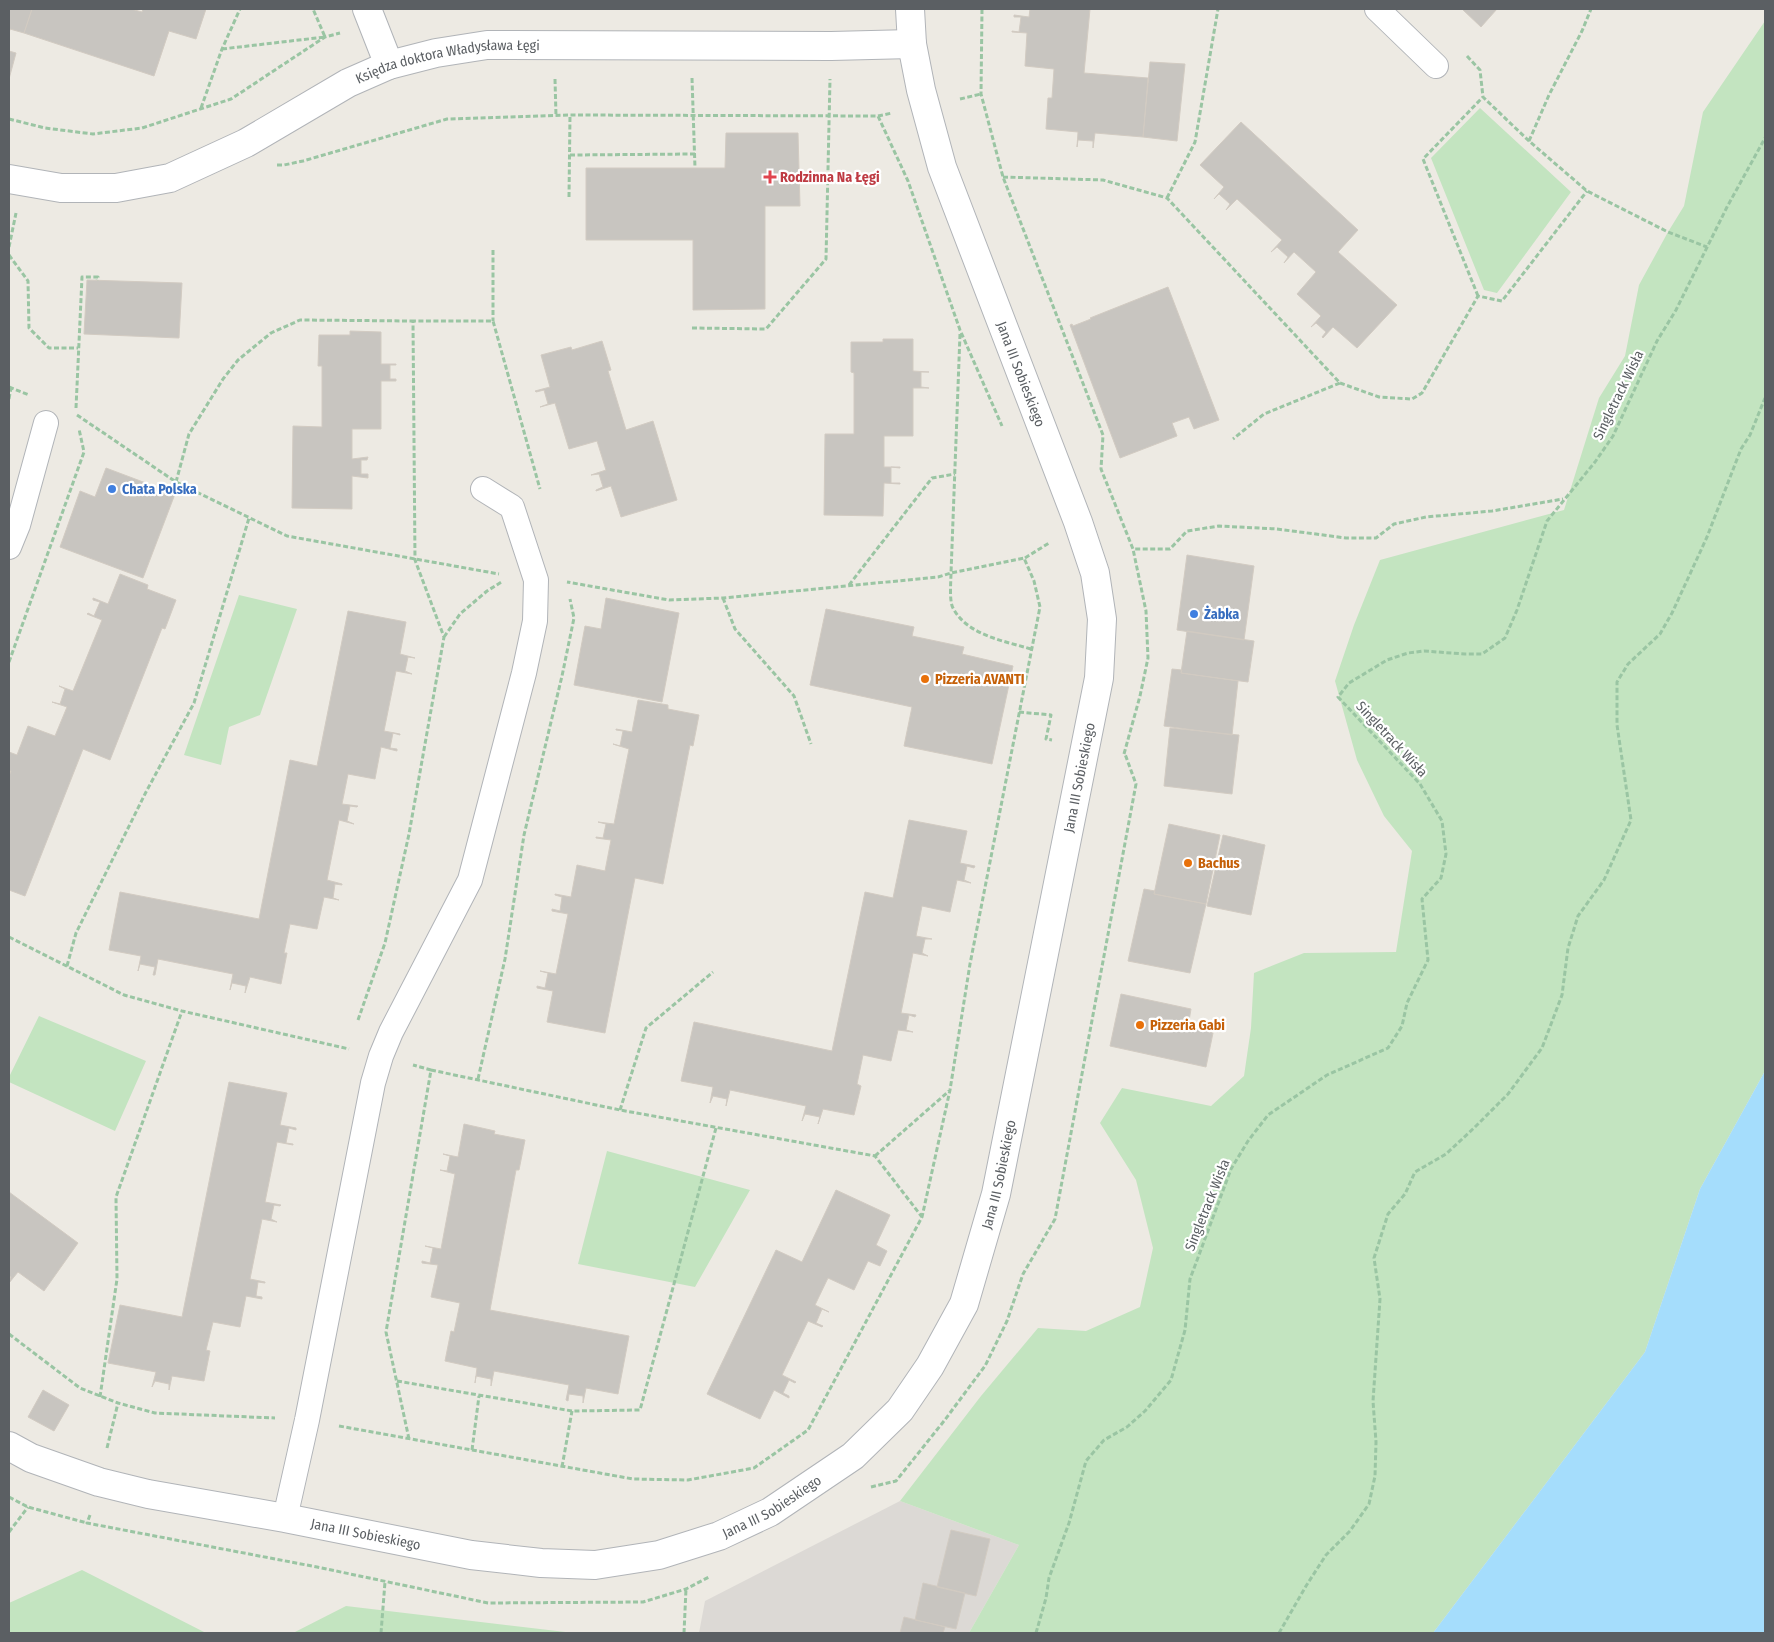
<svg xmlns="http://www.w3.org/2000/svg" width="1774" height="1642" viewBox="0 0 1774 1642" font-family="'Fira Sans Condensed',sans-serif">
  <style>
    .industrial { fill: #dcd9d5 }
    .green { fill: #c3e4c0 }
    .water { fill: #a5ddfc }
    .building { fill: #c8c5c0; stroke: #d2cbc2 }
    .lines { fill: none; stroke-linecap: round; stroke-linejoin: round }
    .service-casing { stroke: #b1b4b8; stroke-width: 26 }
    .minor-casing { stroke: #b1b4b8; stroke-width: 30 }
    .path { stroke: #9ac5a3; stroke-width: 3; stroke-dasharray: 5 2.5; stroke-linecap: butt }
    .service { stroke: #fff; stroke-width: 24 }
    .minor { stroke: #fff; stroke-width: 28 }
    .health-dot { fill: #e0444e; stroke: #fff; stroke-width: 2 }
    .shop-dot { fill: #3f7fe0; stroke: #fff; stroke-width: 2 }
    .food-dot { fill: #e8710a; stroke: #fff; stroke-width: 2 }
    .labels { text-anchor: middle; stroke-width: 4.5; stroke-linejoin: round; paint-order: stroke }
    .street-label { font-size: 14px; fill: #5b5f63; stroke: #fff }
    .health-label { font-size: 14px; font-weight: bold; fill: #be3a42; stroke: #fff; text-anchor: start }
    .shop-label { font-size: 14px; font-weight: bold; fill: #366cbe; stroke: #fff; text-anchor: start }
    .food-label { font-size: 14px; font-weight: bold; fill: #c56008; stroke: #fff; text-anchor: start }
  </style>
  <rect width="100%" height="100%" fill="#edeae3"/>
  <path class="industrial" d="M900,1501L1019,1545L969,1633H699L705,1601Z"/>
  <path class="green" d="M1765,21V1071L1700,1189L1645,1352L1433,1633H969L1019,1545L900,1501L981,1396L1038,1328L1086,1331L1140,1307L1153,1248L1136,1180L1100,1123L1122,1088L1211,1106L1244,1076L1251,1028L1254,973L1304,953L1396,952L1412,851L1384,816L1357,760L1335,681L1354,625L1380,560L1564,510L1599,398L1625,356L1639,285L1668,232L1684,206L1703,112Z
    M1480,108L1571,192L1497,293L1484,290L1431,158Z
    M239,595L297,609L260,715L229,727L221,765L184,755Z
    M39,1016L146,1061L115,1131L9,1082V1077Z
    M607,1151L750,1190L695,1287L578,1264Z
    M82,1570L206,1633H9V1603Z
    M346,1606L574,1633H293Z"/>
  <path class="water" d="M1765,1071V1633H1433L1645,1352L1700,1189Z"/>
  <path class="building" d="M9,9H32L24,33L10,29L9,33Z
    M32,9H131L142,12L143,9H206L196,39L169,31L154,76L24,33Z
    M1030,9H1090L1084,73L1148,78L1143,137L1095,133L1093,148V141L1078,140L1077,147L1078,132L1046,129L1048,98H1052L1054,69L1025,66L1027,33L1012,32V31L1019,32L1021,17H1014V15L1029,17Z
    M1462,9H1497L1481,27Z
    M9,51L16,53L9,79Z
    M1150,62L1185,64L1177,141L1143,137Z
    M1241,122L1358,230L1338,252L1397,305L1357,348L1333,327L1323,338L1322,337L1326,332L1316,323L1311,327L1321,316L1297,294L1316,272L1294,252L1284,263L1288,257L1277,247L1271,252L1282,240L1237,199L1226,210L1230,204L1219,194L1214,199L1224,187L1200,165Z
    M726,133H798L800,206H765V309L693,310V240H586V168H725Z
    M87,280L182,283L179,338L84,334Z
    M1168,287L1219,420L1194,429L1189,417L1172,423L1177,436L1120,458L1070,325L1072,324L1073,326L1091,319L1090,318Z
    M350,331L381,332V364H396V365H390V379H396V381H381V429H352V459L368,457L367,460H361V474H368V478L352,476V509L292,508L293,426L322,427V366H318L319,335H350Z
    M883,339H913V371L929,372H921V387L929,388H913V436H884V467H900V468L891,467V483H900V484L884,483L883,516L824,515L825,434H854V373L851,372V342H883Z
    M602,341L611,370L608,371L626,430L653,421L677,500L621,517L611,486L596,491V490L603,487L599,474L591,475L606,470L597,441L569,449L555,403L540,407L548,404L544,390L536,392L535,391L550,387L541,355L571,347L572,350Z
    M106,468L175,494L143,578L60,547L80,491L95,497Z
    M1187,555L1254,566L1244,640L1177,630Z
    M120,574L148,585L147,589L176,600L165,629L162,628L110,760L83,749L25,896L9,890V776L11,771H9V752L17,755L28,726L55,736L67,707L52,702L60,704L65,689L59,686L73,691L102,620L87,614L88,613L94,616L100,602L93,600V598L108,604Z
    M606,598L679,613L662,702L574,685L585,626L601,629Z
    M826,609L914,627L912,636L964,647L962,654L1013,666L992,764L904,746L912,707L810,685Z
    M348,611L406,622L400,654L415,658L408,657L405,671L412,674L396,671L384,731L400,734V735L393,733L390,748L397,749V751L381,747L375,779L348,774L342,804L358,806L357,807L350,806L347,821L354,824L339,820L327,880L342,884V885L335,884L333,898L339,900L324,897L317,929L290,924L284,953H287L281,984L250,977L245,993L246,986L232,983L230,990L233,974L158,959L155,975H153L155,967L140,964L138,971L141,956L109,950L120,892L259,919L290,760L317,766Z
    M1187,631L1254,641L1248,682L1181,673Z
    M1172,669L1182,670L1181,673L1238,681L1232,735L1164,726Z
    M638,700L668,705V709L699,715L693,746L690,745L663,884L635,878L605,1033L547,1022L553,991L537,988V986L545,988L548,973L540,971L556,974L568,914L552,911V909L560,911L562,897L555,895V894L571,897L577,865L605,871L611,840L596,838V837L603,838L606,824L598,822L614,824L629,749L613,744L620,746L623,731L616,730V729L632,732Z
    M1170,728L1239,735L1232,794L1164,786Z
    M909,820L967,831L960,863L975,866L974,868L967,866L964,880L971,883L957,880L950,912L922,906L916,936L932,939H925L922,953L928,956L913,953L901,1013L916,1015L915,1017L909,1015L906,1030L913,1032L898,1030L891,1061L863,1055L857,1084L861,1086L854,1115L823,1109L818,1124L820,1117L805,1114L802,1121L806,1106L730,1090L726,1106L727,1099L713,1096L710,1103L713,1087L681,1081L694,1022L832,1051L865,892L893,898Z
    M1169,824L1220,835L1206,904L1154,894Z
    M1223,835L1265,845L1251,915L1207,906Z
    M1144,889L1155,891L1154,894L1206,904L1190,973L1128,961Z
    M1121,994L1191,1009L1188,1027L1213,1033L1206,1067L1110,1046Z
    M229,1082L287,1093L280,1125L296,1128V1130L289,1128L286,1143L293,1144V1145L277,1142L265,1202L281,1205L280,1206L274,1205L271,1219L277,1222L262,1219L250,1279L265,1282V1283L258,1282L256,1296L262,1297V1299L246,1296L240,1327L213,1322L206,1350L210,1351L204,1381L172,1376L169,1390V1384L155,1381L152,1387L156,1372L108,1363L120,1305L182,1317Z
    M464,1124L495,1131L494,1134L525,1140L519,1170H516L490,1310L629,1336L618,1394L586,1388L583,1403V1396L569,1394L568,1401L566,1400L569,1385L494,1371L491,1386V1379L476,1376L475,1383L477,1368L445,1361L451,1331L454,1332L460,1303L431,1297L438,1265L422,1263V1261L430,1263L433,1248L425,1246L441,1249L455,1174L440,1170L447,1171L450,1156L443,1154L458,1157Z
    M836,1190L890,1215L876,1245L887,1251L880,1266L868,1261L854,1290L828,1278L815,1305L829,1312L822,1309L816,1323L823,1326L822,1327L808,1321L782,1375L796,1382L795,1383L789,1380L783,1393L789,1396V1398L774,1390L760,1419L707,1394L776,1250L802,1262Z
    M9,1192L78,1243L44,1291L18,1272L9,1283L11,1277L9,1276Z
    M43,1390L69,1405L54,1431L28,1417Z
    M951,1530L990,1539L976,1596L937,1587Z
    M923,1583L965,1593L956,1629L915,1620Z
    M904,1617L945,1627L943,1633H900Z"/>
  <g class="lines">
    <defs>
      <path id="service" d="M1377,9L1436,66
        M9,547L18,525L46,423
        M285,1518L307,1420L373,1083L381,1056L391,1032L470,880L524,673L535,621L536,580L512,507L483,489"/>
      <g id="minor">
        <path d="M367,9L389,65"/>
        <path id="s1" d="M9,179L61,188H116L170,178L246,143L348,83L389,65L436,53L487,45L831,46L912,44"/>
        <path id="s2" d="M9,1446L31,1458L99,1482L148,1494L285,1518L471,1555L541,1563L595,1565L659,1555L719,1536L770,1512L853,1456L900,1410L930,1366L964,1304L996,1194L1099,678L1102,619L1095,573L1078,522L942,167L921,90L912,44L910,9"/>
      </g>
    </defs>
    <use href="#service" class="service-casing"/>
    <use href="#minor" class="minor-casing"/>
    <path class="path" d="M982,9L981,94L1003,177L1103,435L1101,469L1133,549H1170L1187,531L1219,526L1277,529L1346,538H1376L1394,524L1426,517L1492,511L1563,499
      M222,49L325,37L313,9
      M1467,56L1480,70L1483,97L1529,141L1587,191L1668,232L1707,247
      M692,78L695,168
      M555,79L556,116
      M960,99L981,94
      M201,108L222,49L240,9
      M878,116L892,113
      M9,119L45,128L93,134L142,128L231,99L325,37L340,33
      M1529,141L1549,95L1582,31L1591,9
      M570,155L695,154
      M277,165H284L303,161L447,119L570,115L878,116L908,181L960,330L1002,426
      M1003,177L1103,180L1167,198L1340,383L1264,414L1233,439
      M569,197L570,115
      M1167,198L1195,142L1218,9
      M9,247L16,213
      M493,250V321
      M9,255L28,281L29,328L49,348H78
      M1478,296L1423,159L1483,97
      M692,328L766,329L826,259L830,79
      M960,334L951,573C951,581 949,601 953,608C967,635 1004,641 1031,649
      M1340,383L1379,397L1412,399L1422,393L1478,296L1502,301L1587,191
      M9,387L29,395
      M9,399L11,388
      M76,408L82,277H98L97,280
      M77,415L176,482L287,536L499,574
      M176,482L189,434L223,379L238,360L271,333L300,320L413,321
      M1025,558L1049,543
      M849,585L932,478L955,474
      M723,598L735,629L794,696L811,744
      M444,637L460,614L487,591L503,581
      M9,662L84,452L79,429
      M1019,712L1051,715L1046,739L1052,740
      M1124,754L1140,696L1148,658L1146,611L1133,549
      M9,937L124,995L182,1011L349,1049
      M67,966L76,933L146,792L194,703L249,518
      M358,1020L385,943L409,834L444,637L415,560L413,321H493L540,489
      M431,1070L620,1110L875,1156L922,1217
      M478,1079L505,959L524,835L562,676L574,618L570,599
      M620,1110L646,1028L713,972
      M875,1156L949,1091
      M9,1334L80,1388L118,1403L155,1413L275,1418
      M397,1381L572,1411L640,1410L716,1128
      M100,1397L117,1279L116,1197L182,1011
      M339,1426L633,1479L688,1480L754,1468L808,1430L922,1217L950,1090L970,964L1040,607L1034,581L1024,558L951,573L938,577L723,598L669,600L567,582
      M409,1439L386,1332L431,1070L413,1065
      M107,1448L118,1403
      M472,1450L479,1396
      M562,1467L572,1411
      M871,1487L896,1481L944,1421L985,1366L1007,1321L1023,1274L1055,1219L1136,784L1125,754
      M9,1497L28,1507L87,1523
      M90,1515L87,1523L317,1567L488,1603L643,1602L686,1589L709,1577
      M9,1532L28,1507
      M381,1633L385,1582
      M684,1633L686,1589
      M1036,1633L1046,1598L1049,1578L1069,1523L1086,1461L1104,1440L1127,1427L1145,1411L1171,1380L1185,1330L1190,1279L1231,1169L1248,1141L1268,1115L1327,1075L1388,1048L1402,1026L1407,1003L1428,960L1422,899L1441,878L1446,854L1442,821L1420,784L1338,697L1349,683L1387,660L1408,653L1424,651L1465,654H1482L1505,638L1517,610L1547,521L1595,462L1613,436L1657,341L1676,310L1727,207L1765,138
      M1279,1633L1306,1586L1326,1555L1350,1531L1369,1504L1375,1476L1376,1442L1373,1401L1380,1299L1374,1258L1388,1214L1405,1194L1415,1172L1446,1154L1474,1128L1508,1094L1542,1048L1562,995L1568,948L1578,916L1604,880L1631,820L1617,725V682L1628,664L1660,634L1672,613L1707,537L1741,449L1750,435L1765,398"/>
    <use href="#service" class="service"/>
    <use href="#minor" class="minor"/>
  </g>
  <path class="health-dot" d="M767.5 169.5h5v5h5v5h-5v5h-5v-5h-5v-5h5z"/>
  <g class="shop-dot">
    <circle cx="112" cy="489" r="5"/>
    <circle cx="1194" cy="614" r="5"/>
  </g>
  <g class="food-dot">
    <circle cx="925" cy="679" r="5"/>
    <circle cx="1188" cy="863" r="5"/>
    <circle cx="1140" cy="1025" r="5"/>
  </g>
  <g class="labels">
    <g class="street-label">
      <text dy="5" stroke="none"><textPath href="#s1" startOffset="468">Księdza doktora Władysława Łęgi</textPath></text>
      <text transform="translate(1021 374) rotate(69)" y="5">Jana III Sobieskiego</text>
      <text transform="translate(1618 395) rotate(-64)" y="5">Singletrack Wisła</text>
      <text transform="translate(1392 739) rotate(47)" y="5">Singletrack Wisła</text>
      <text dy="5" stroke="none"><textPath href="#s2" startOffset="1614">Jana III Sobieskiego</textPath></text>
      <text dy="5" stroke="none"><textPath href="#s2" startOffset="1209">Jana III Sobieskiego</textPath></text>
      <text transform="translate(1207 1205) rotate(-68)" y="5">Singletrack Wisła</text>
      <text dy="5" stroke="none"><textPath href="#s2" startOffset="789">Jana III Sobieskiego</textPath></text>
      <text dy="5" stroke="none"><textPath href="#s2" startOffset="369">Jana III Sobieskiego</textPath></text>
    </g>
    <g class="health-label">
      <text x="780" y="182">Rodzinna Na Łęgi</text>
    </g>
    <g class="shop-label">
      <text x="122" y="494">Chata Polska</text>
      <text x="1204" y="619">Żabka</text>
    </g>
    <g class="food-label">
      <text x="935" y="684">Pizzeria AVANTI</text>
      <text x="1198" y="868">Bachus</text>
      <text x="1150" y="1030">Pizzeria Gabi</text>
    </g>
  </g>
  <rect width="1774" height="1642" fill="none" stroke="#5b5f63" stroke-width="20"/>
</svg>
